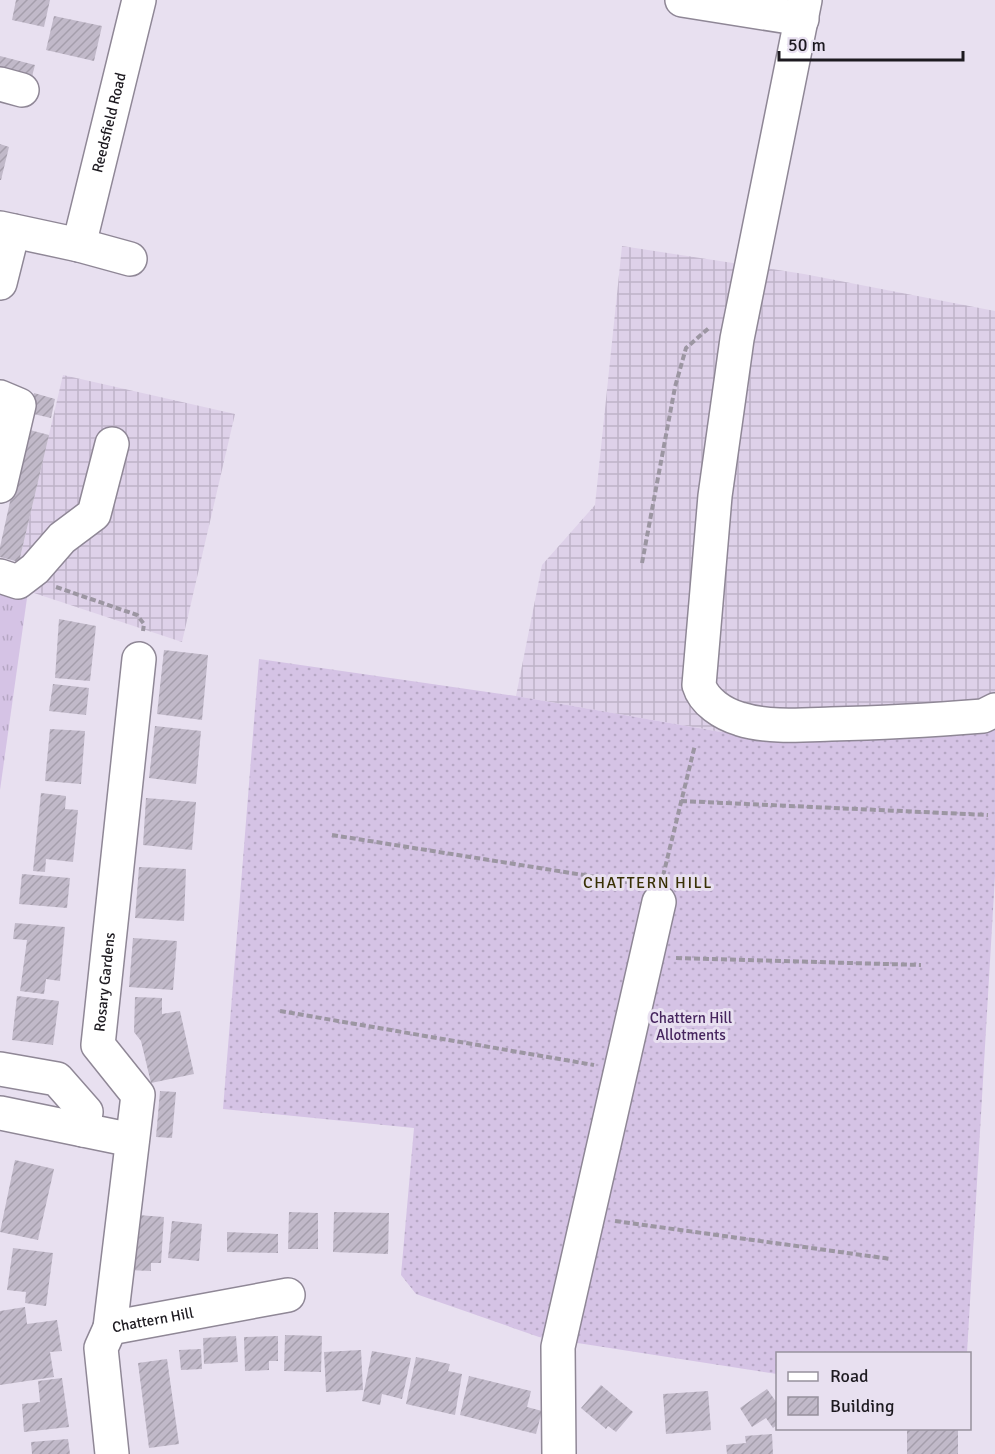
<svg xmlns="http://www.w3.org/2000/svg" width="995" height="1454" viewBox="0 0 995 1454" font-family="Signika,sans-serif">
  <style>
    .industrial { fill: url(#industrial-grid) }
    .grass { fill: url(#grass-dots) }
    .park { fill: url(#park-tufts) }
    .building { fill: url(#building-hatch) }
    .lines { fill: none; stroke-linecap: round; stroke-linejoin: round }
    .minor-casing { stroke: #8f8796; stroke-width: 36 }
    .path { stroke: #9c96a2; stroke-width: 4; stroke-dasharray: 6 3; stroke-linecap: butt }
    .minor { stroke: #fff; stroke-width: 33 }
    .labels { text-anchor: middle; stroke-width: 6; stroke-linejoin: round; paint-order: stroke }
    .street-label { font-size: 15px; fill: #1d1a20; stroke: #e8e0f0 }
    .park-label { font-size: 15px; fill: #46255e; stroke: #e8e0f0 }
    .neighbourhood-label { font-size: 16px; letter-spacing: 1.5px; fill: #393106; stroke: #e8e0f0 }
  </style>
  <defs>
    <pattern id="industrial-grid" width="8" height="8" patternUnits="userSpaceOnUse" patternTransform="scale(1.5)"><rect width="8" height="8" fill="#ded1e9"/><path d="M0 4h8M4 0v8" fill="none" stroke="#beb3c8"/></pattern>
    <pattern id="grass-dots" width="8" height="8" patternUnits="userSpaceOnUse" patternTransform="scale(1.5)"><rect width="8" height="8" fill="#d5c3e5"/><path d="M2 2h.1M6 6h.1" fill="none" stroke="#b6a7c4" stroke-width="1.8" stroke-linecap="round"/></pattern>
    <pattern id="park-tufts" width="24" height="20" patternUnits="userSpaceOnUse" patternTransform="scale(1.5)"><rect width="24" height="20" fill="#d5c3e5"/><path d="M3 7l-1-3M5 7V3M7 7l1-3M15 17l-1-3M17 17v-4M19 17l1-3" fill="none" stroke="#b6a7c4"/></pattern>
    <pattern id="building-hatch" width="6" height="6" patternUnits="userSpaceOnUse" patternTransform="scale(1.5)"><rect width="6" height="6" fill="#c1b9c9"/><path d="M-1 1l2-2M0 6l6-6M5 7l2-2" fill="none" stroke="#a59eac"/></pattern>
  </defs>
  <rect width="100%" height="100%" fill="#e8e0f0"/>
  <path class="industrial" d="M622,246L804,274L995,311V723L721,732L516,696L542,565L595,505Z
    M63,375L235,414L182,642L28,591L19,562Z"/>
  <path class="grass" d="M259,659L516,696L721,732L995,723V876L967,1353L778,1354L777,1374L539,1337L416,1294L401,1275L414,1128L223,1109Z"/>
  <path class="park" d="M0,582L28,591L0,790Z"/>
  <path class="building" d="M16,0H50L44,27L12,20Z
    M54,16L102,26L94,61L46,50Z
    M0,56L35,65L30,84L0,76Z
    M0,144L9,147L1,180H0Z
    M34,393L55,399L51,418L29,413Z
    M26,429L49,435L19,562L0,557V547Z
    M59,619L96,626L90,681L55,678Z
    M164,650L208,655L202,720L157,714Z
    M53,684L89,688L86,715L49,711Z
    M155,726L201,731L196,784L149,778Z
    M50,729L85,731L81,784L45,781Z
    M41,793L66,796L65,809L78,810L73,862L46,859L45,872L33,871Z
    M146,798L196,802L192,850L143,845Z
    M139,867L186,869L184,921L135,918Z
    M22,874L70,878L67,908L19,904Z
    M15,923L65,927L60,981L46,979L44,994L20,991L27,940L13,939Z
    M133,938L177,941L173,990L129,987Z
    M17,996L59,1001L53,1045L12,1040Z
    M135,997L162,998V1014L180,1011L194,1074L151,1083L141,1041L134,1032Z
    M160,1091L176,1092L172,1138L156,1137Z
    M15,1160L54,1169L38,1240L0,1232Z
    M289,1212L318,1213V1249H288Z
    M334,1212L389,1213L388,1254L333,1252Z
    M138,1215L164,1217L161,1263H151V1271L126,1270Z
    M172,1221L202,1224L199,1261L168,1258Z
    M227,1232L278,1234V1253L227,1252Z
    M13,1248L53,1253L46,1306L25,1303L26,1292L7,1290Z
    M25,1307L27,1324L57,1320L62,1351L50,1352L54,1377L0,1385V1311Z
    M285,1335L322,1336L321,1372L284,1371Z
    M236,1336L238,1362L204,1364L203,1338Z
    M278,1336V1361H269V1370L245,1371L244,1337Z
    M201,1349L202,1369L181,1370L179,1350Z
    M361,1350L363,1390L326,1392L324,1352Z
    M372,1351L411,1358L402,1399L382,1394L380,1405L362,1401Z
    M416,1357L450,1364L448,1371L462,1374L455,1415L406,1404Z
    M167,1359L179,1444L149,1448L138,1363Z
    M469,1376L531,1391L527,1407L542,1411L536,1434L460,1415Z
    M62,1378L69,1427L24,1432L22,1404L40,1402L38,1381Z
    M601,1385L633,1412L616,1432L608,1426L606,1429L581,1408Z
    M767,1389L777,1403V1425L773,1428L766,1418L752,1427L740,1408Z
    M708,1391L711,1430L666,1434L663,1394Z
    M907,1428H958V1454H907Z
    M772,1434L773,1454H727L726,1445L746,1443L745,1436Z
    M68,1439L70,1454H32L31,1442Z"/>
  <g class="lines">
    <defs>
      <g id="minor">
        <path d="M682,0L802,19"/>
        <path d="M805,0L737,339L715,496L699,685C704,702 723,714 740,719C768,728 802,725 831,724C882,723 933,720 983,716L995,710"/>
        <path d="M0,84L22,90"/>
        <path d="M0,228L79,245L130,259"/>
        <path id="s1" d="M79,245L139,0"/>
        <path d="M0,283L13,231"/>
        <path d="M0,397L19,405L0,486"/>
        <path d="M0,576L18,582L35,569L62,538L94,514L112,444"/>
        <path d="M0,1069L57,1079L86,1112L83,1130"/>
        <path d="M0,1113L132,1140"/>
        <path id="s2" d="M110,1328L138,1095L98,1045L139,659"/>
        <path id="s3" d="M112,1454L101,1348L110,1328L288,1295"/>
        <path d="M559,1454L558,1347L659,902"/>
      </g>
    </defs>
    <use href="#minor" class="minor-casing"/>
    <path class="path" d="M642,563L675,387L686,348L710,327
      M56,587L137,615L144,624L143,631
      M681,801L988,815
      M332,835L640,884
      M663,876L695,745
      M676,958L921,965
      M280,1011L594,1065
      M615,1221L891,1259"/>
    <use href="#minor" class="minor"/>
  </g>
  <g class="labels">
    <g class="street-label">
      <text dy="5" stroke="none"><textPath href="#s1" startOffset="126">Reedsfield Road</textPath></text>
      <text dy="5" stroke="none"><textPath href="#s2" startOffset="362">Rosary Gardens</textPath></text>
      <text dy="5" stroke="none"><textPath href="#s3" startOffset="172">Chattern Hill</textPath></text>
    </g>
    <g class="park-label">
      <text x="691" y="1023">Chattern Hill<tspan x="691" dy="17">Allotments</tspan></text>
    </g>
    <g class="neighbourhood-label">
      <text x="648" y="888">CHATTERN HILL</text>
    </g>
  </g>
  <rect x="776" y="1352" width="195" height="78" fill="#e8e0f0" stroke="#97919d" stroke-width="1.5"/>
  <rect x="788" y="1372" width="30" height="9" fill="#ffffff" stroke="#97919d" stroke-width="1.5"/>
  <text x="830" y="1382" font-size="18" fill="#1d1a20">Road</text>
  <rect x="788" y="1397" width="30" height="18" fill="url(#building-hatch)" stroke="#97919d" stroke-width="1.5"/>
  <text x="830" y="1412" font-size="18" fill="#1d1a20">Building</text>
  <path d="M779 51v9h184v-9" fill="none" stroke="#1d1a20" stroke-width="3"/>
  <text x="788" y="51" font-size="18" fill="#1d1a20" stroke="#e8e0f0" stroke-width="4.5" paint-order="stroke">50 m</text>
</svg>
